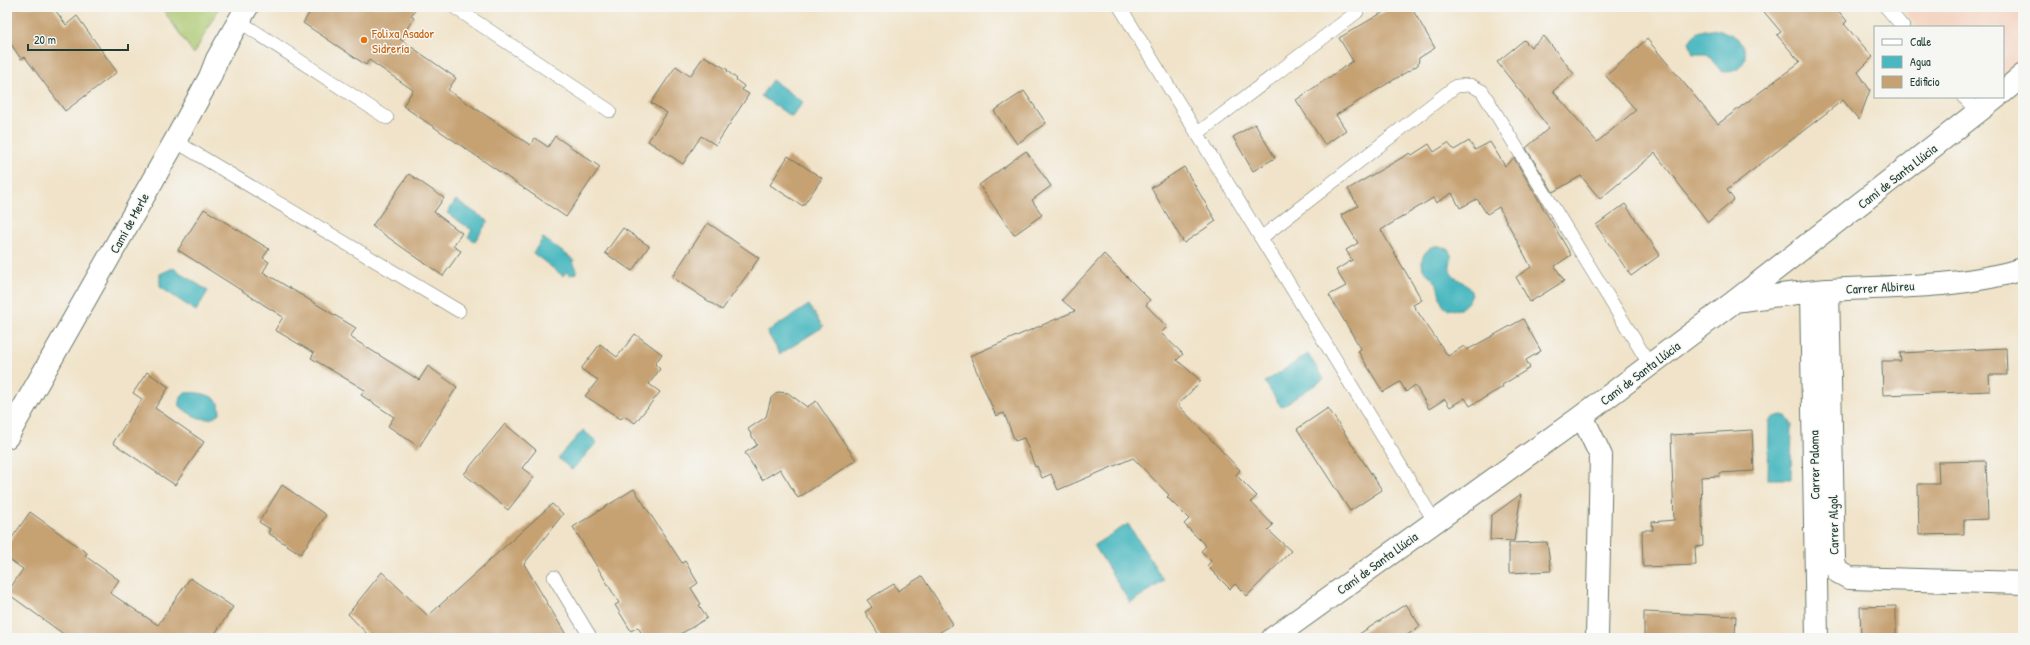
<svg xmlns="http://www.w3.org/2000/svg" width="2030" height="645" viewBox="0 0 2030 645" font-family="'Patrick Hand',sans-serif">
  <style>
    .built { fill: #f4d3c1 }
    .green { fill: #aac76e; stroke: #648251 }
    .water { fill: #49b8c0; stroke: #347a7a }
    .building { fill: #c6a172 }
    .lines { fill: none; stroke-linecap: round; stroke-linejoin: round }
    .service-casing { stroke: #687768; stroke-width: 14 }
    .minor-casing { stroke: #687768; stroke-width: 24 }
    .service { stroke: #fff; stroke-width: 13 }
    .minor { stroke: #fff; stroke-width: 22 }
    .food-dot { fill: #e8710a; stroke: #f6f6f2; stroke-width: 1.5 }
    .labels { text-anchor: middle; stroke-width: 3; stroke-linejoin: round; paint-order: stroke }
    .food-label { font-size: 13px; fill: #c56008; stroke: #f6f6f2; text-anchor: start }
    .street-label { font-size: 13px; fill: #1f3d34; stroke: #f6f6f2 }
  </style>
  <rect width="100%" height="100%" fill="#f6f6f2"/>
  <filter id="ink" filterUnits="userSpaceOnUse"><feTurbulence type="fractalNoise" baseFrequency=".025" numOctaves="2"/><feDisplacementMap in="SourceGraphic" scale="8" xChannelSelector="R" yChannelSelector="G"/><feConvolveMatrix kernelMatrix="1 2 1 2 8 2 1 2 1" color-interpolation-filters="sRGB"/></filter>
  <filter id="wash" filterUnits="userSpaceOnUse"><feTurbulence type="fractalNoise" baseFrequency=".012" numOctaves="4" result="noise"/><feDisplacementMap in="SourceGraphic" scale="16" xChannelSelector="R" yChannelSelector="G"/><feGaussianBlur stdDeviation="0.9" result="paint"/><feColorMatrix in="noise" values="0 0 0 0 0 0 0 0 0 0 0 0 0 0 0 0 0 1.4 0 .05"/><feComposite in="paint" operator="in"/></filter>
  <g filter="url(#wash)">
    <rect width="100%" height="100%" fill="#f0e3c9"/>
    <path class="built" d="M1901,7H2023V62L2003,81V27H1918Z"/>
    <path class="green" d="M161,7H219L194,54Z"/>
    <path class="water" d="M1712,29C1721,31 1731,33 1738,39C1754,54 1741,77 1721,71L1707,54H1693L1689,42C1695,32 1701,30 1712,29Z
      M772,80L803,102L792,117L761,96Z
      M456,200L488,221L475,241L468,237L472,230L447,213Z
      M543,238L574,260L572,263L576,267V273L570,275L566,272L563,276L533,253Z
      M1434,246H1440L1448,249L1452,257C1443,283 1464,274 1472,294L1468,302L1460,309C1436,313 1443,297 1436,283C1433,278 1427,274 1423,269C1420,258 1424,251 1434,246Z
      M173,268L208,291L196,311L160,287V274Z
      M809,305L823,327L780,354L767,332Z
      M1308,354L1324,379L1281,407L1265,382Z
      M184,393C197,392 211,393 219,403L220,413C208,426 189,415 179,405V401Z
      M1781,415L1786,416L1792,425L1791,479H1768L1769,421L1774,417Z
      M583,430L597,442L572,470L558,458Z
      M1128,524L1164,581L1130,603L1094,545Z"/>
    <g id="blocks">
      <path class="building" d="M7,7H53L66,25L77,16L117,72L65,111L25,57L21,59L7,38Z
        M313,7H417L411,16L414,18L400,39L456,78L448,90L530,145L535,138L548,147L555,136L600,167L566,217L403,106L413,90L369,60L366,65L303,23Z
        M1392,7H1411L1435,48L1419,58L1418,65L1336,115L1346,130L1325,145L1296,100L1353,61L1339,38Z
        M1760,7H1835L1847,21L1844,24L1873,57L1858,72L1870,90L1859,120L1843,100L1727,190L1734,200L1708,222L1655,153L1600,199L1581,176L1553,192L1526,148L1549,128L1497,62L1524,40L1531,47L1544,36L1574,74L1553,91L1597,142L1636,110L1606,76L1647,39L1718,124L1800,62L1777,35L1781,32Z
        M704,56L728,70L727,71L737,79L736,80L744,86L742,90L749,94L716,145L701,136L683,164L648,141L667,113L651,103L676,66L690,76Z
        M1024,91L1046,123L1017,144L994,111Z
        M1255,124L1275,158L1253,171L1233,137Z
        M1469,141L1475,150L1490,142L1505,166L1514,158L1571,255L1555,266L1564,281L1530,302L1516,277L1531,267L1499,207L1487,214L1477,199L1460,208L1452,193L1436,203L1433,198L1381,230L1422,300L1413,305L1448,356L1464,346L1467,350L1523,319L1541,351L1526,360L1530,368L1502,385L1503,387L1470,406L1465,398L1450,407L1445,399L1429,409L1415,385L1406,392L1400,382L1383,392L1358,351L1361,349L1329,295L1346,286L1336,270L1352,260L1346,250L1358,243L1341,215L1358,206L1348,189L1410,153L1412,155L1429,144L1434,152L1448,143L1454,150Z
        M1026,151L1051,186L1032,200L1042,215L1014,235L979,185Z
        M788,156L822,178L803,206L770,185Z
        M1184,167L1216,221L1184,243L1151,188Z
        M409,174L444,198L434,212L462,233L453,246L461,251L443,276L372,226Z
        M1625,204L1660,255L1631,276L1596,225Z
        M204,209L269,249L263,258L269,262L263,272L356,328L350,337L419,380L428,366L457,387L419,447L388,426L394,417L361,395L365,390L311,358L314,353L275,330L283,317L178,250Z
        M708,223L759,258L722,310L672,277Z
        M623,228L649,246L632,271L605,253Z
        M1104,254L1150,300L1146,305L1167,327L1161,333L1183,354L1177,360L1201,381L1178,405L1240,470L1236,475L1257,496L1251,502L1273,525L1268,530L1291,551L1247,596L1235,584L1230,589L1207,566L1211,561L1201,551L1206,546L1184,524L1189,519L1167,497L1169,495L1133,458L1058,490L1051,474L1042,478L1037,466L1035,467L1024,438L1015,441L1004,413L996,416L970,356L1075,311L1062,300Z
        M635,334L662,354L655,364L660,369L649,384L660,392L635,423L624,416L621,419L585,396L598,380L581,369L600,344L617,357Z
        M2006,348L2007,375H1989L1990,391L1883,395L1882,361H1901L1900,353Z
        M147,372L169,387L155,408L204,442L175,485L113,443L142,399L133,393Z
        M778,392L788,393L807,407L816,401L856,460L798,498L780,469L762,480L745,453L757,445L748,429L766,417L771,398Z
        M1328,408L1382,490L1350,511L1297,429Z
        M505,424L536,450L522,468L534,477L508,510L464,474Z
        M1752,430L1754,471L1720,473L1719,476L1701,477L1703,546L1695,547L1696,565L1643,567L1642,530H1653L1652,522L1674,520L1671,435Z
        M1986,461L1988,519L1964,520V534L1919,535L1918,484H1939L1938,462Z
        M282,485L326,515L301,554L268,533L270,529L259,522Z
        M634,489L682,563L685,561L698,583L691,588L701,604L699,605L707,618L674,638H644L638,627L631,631L615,605L619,603L573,527Z
        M1521,494L1514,541L1490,540L1491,516Z
        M552,504L563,514L524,564L568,638H371L348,614L382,572L428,616Z
        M30,512L87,553L85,556L119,580L110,593L158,625L190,578L233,607L212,638H69L7,593L23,569L7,558V545Z
        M1547,542L1551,571L1509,573V543Z
        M922,576L953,624L931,638H881L865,612L872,607L867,600L894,584L898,591Z
        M1406,604L1420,626L1403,638H1353Z
        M1896,606V638H1861L1860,607Z
        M1644,612L1736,616L1735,638H1644Z"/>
    </g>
  </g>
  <g filter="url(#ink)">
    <use href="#blocks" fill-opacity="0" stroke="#687768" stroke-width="1"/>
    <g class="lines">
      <defs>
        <path id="service" d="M454,7L610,111
          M1120,7L1261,238L1456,86L1470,85L1482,91L1650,365
          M1886,7L1903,27
          M239,21L387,118
          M1964,97L1978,113
          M1198,133L1357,12
          M175,141L459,311
          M1261,238L1435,522
          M554,577L591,638"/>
        <path id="minor" d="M2003,92L2023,75
          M1828,290L1834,563L1838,572L1849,578L2023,583
          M1811,292L1817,638
          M1735,301C1767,297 1798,292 1829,290C1894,286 1961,288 2023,269
          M1582,416L1601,456L1597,638
          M7,437L175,141L210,77L217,59L247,7
          M1273,638L1582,416L1735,301L1997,97"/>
      </defs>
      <use href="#service" class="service-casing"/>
      <use href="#minor" class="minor-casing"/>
      <use href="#service" class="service"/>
      <use href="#minor" class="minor"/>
    </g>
  </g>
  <circle class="food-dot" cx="364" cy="40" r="4"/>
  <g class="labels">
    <g class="food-label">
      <text x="372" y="38">Folixa Asador<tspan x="372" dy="15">Sidrería</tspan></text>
    </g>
    <g class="street-label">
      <text transform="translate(1897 176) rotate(-38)" y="5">Camí de Santa Llúcia</text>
      <text transform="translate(129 223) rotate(-61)" y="5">Camí de Merle</text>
      <text transform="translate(1880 287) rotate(-3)" y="5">Carrer Albireu</text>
      <text transform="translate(1640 373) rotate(-37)" y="5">Camí de Santa Llúcia</text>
      <text transform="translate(1814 465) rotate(-91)" y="5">Carrer Paloma</text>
      <text transform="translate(1833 525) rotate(-91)" y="5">Carrer Algol</text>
      <text transform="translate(1377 563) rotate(-36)" y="5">Camí de Santa Llúcia</text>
    </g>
  </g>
  <rect width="2030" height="645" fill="none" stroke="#f6f6f2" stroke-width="24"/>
  <rect x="1874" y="26" width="130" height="72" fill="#f6f6f2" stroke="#a0aca6"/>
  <rect x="1882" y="39" width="20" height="6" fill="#ffffff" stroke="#a0aca6"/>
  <text x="1910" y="46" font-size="12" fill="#1f3d34">Calle</text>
  <rect x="1882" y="56" width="20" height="12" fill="#49b8c0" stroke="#a0aca6"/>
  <text x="1910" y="66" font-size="12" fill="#1f3d34">Agua</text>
  <rect x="1882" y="76" width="20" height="12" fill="#c6a172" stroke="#a0aca6"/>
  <text x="1910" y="86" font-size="12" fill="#1f3d34">Edificio</text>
  <path d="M28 44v6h100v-6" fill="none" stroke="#1f3d34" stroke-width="2"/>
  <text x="34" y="44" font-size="12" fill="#1f3d34" stroke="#f6f6f2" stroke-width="3" paint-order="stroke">20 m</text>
</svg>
